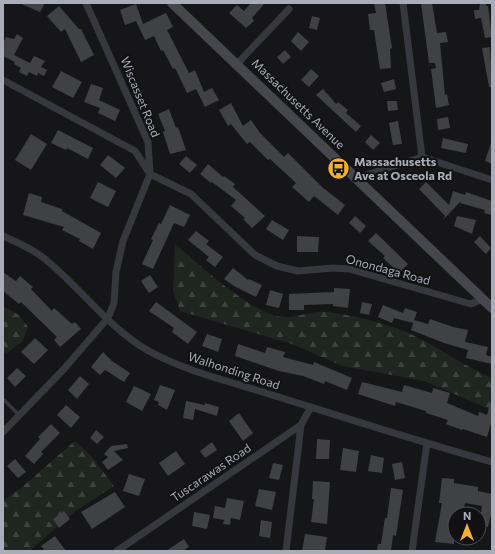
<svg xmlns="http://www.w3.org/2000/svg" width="495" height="554" viewBox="0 0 495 554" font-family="Commissioner,sans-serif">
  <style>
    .forest { fill: url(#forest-firs) }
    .building { fill: #404145 }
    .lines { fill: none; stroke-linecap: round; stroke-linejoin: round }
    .service { stroke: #37383d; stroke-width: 3.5 }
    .minor { stroke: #37383d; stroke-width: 7 }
    .secondary { stroke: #45474d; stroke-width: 10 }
    .labels { text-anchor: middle; stroke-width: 4; stroke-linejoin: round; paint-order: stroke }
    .street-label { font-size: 12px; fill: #a8adb8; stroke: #111113 }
    .poi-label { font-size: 12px; font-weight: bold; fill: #a8adb8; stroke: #111113; text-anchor: start }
  </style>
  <defs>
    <pattern id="forest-firs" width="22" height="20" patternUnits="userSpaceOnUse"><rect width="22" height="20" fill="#1e261f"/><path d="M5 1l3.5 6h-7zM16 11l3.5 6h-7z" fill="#3c433d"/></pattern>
  </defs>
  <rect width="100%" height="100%" fill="#161618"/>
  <path class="forest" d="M175,244C202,267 242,305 276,316C293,320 311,310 327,312C348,314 384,323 404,331C435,344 461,365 492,378V410L424,381L342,366L292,344L180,311L173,291Z
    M3,306L19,315L28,327L23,341L7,353L3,351Z
    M75,441L91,456L114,486L74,512L31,550L3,551V501C29,483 51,461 75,441Z"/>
  <path class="building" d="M19,3H45L40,12Z
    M251,3H265L252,18L254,21L246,28L229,13L237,5L244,11Z
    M374,3H385L392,48L390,49L391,68L380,69L374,30H370L368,14L376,13Z
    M421,3H432L437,33L446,32L448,42L440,43L445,95L447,94L449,105L436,108L431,69L436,68L435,63H429Z
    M480,3H486V6H488L492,37L485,38L481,18L475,19L474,10H479Z
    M136,4L143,24L166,13L173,27L167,30L189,73L195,70L204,92L212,88L219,100L205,107L196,89L187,93L175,68L173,69L163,50L161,51L154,36L145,40L136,21L125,25L120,10Z
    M59,6L79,29H81L94,55L81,62L65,29L61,32L47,16Z
    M312,16L320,18L317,30L309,28Z
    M298,32L309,42L301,51L291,41Z
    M17,34L23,38L14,55L30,63L34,56L45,61L41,67L47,70L44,76L38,73L37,76L29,72L27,76L19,72L21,68L14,64L15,62L3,56V43L6,37L14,39Z
    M490,47L492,87H489L482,48Z
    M285,50L291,57L283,64L277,57Z
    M311,69L319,76L309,87L301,80Z
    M61,71L82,82L73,98L52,87Z
    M394,79L396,89L384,92L381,83Z
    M91,84L103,88L99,100L120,110L115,121L98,113L100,108L84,102Z
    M323,89L336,104L338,102L348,110L346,113L361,126L356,132L316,95Z
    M387,101H397L398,110L388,111Z
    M231,103L243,126L251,120L260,133L284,157L288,153L322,187L345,205L338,215L314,196L309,202L292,187L296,183L270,159L268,160L250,142L247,144L231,124L228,126L219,110Z
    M169,109L176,128L178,127L186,150L170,154L163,132L165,131L158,114Z
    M448,117L450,128L438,130L437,119Z
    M398,121L402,144L393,145L389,123Z
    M58,130L93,148L88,159L67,148L66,150L51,143Z
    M31,134L47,144L31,170L15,160Z
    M371,135L380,143L373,150L365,142Z
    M443,138L468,144L466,153L441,148Z
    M491,143L492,144V164L485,161Z
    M108,155L125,168L116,178L100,165Z
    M186,156L197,165L190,173L179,164Z
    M208,164L223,177L224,176L235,184L233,187L265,216L252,228L243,219L245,218L231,206L236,200L212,182L211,183L200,174Z
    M98,182L116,191L108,207L90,198Z
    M426,182L449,205L453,191L465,195L466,192L492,201V215L484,213L485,210L460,203L461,201L443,220L445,216L419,189Z
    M29,193L42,197L41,202L62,209V211L101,233L93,249L79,241L80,239L62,230L64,227L23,215Z
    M170,205L190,215L184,227L174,223L153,269L142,264L153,240L151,239L159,223L161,224Z
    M355,216L366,226L360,233L349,223Z
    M457,216L476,220L472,234L454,226Z
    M272,220L289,230L283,240L266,229Z
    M196,231L209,241L206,244L223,257L215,267L206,260L209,257L188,240Z
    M376,233L408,264L399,273L383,258L385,256L368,241Z
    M297,236L319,237L318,252H297Z
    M480,236L491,248L486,254L474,242Z
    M233,268L248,280L249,279L262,285L256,297L234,286L224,279Z
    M3,272L16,281L20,276L33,287L31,289L52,311L54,308L72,324L75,322L81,329L60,347L54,340L57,337L21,302L19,304L3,291Z
    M150,275L158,287L149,293L141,281Z
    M334,288L350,289L348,308L333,306V304L304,305V310H289V294L334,292Z
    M270,290L283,294L279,308L266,305Z
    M156,302L197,332L188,344L172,332L174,328L149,311Z
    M362,302L372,304L369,315L360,313Z
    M383,305L403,313L405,308L417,312L413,323L394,318L392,323L378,317Z
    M430,319L453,327L468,330L465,342L488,347L486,355L492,357V364L466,358L468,350L444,343L411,330L414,320L428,324Z
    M207,334L222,339L218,352L202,346Z
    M35,338L48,350L34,364L21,352Z
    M238,344L265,353L267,347L285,352L283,357L313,365L314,362L352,378L347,390L325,381L324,384L303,376L279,371L235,356Z
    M103,352L112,361L130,373L124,382L105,370L100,375L91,367Z
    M17,368L26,376L15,387L7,378Z
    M80,376L89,384L77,399L68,390Z
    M362,382L402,392L404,385L432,393L433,388L450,393L447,403L478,416L479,412L487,415L490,403H492V420L487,437L463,429L462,430L446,424L448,420L426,413V411L396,402L395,406L358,394Z
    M160,385L175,390L167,410L158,405L159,402L154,400Z
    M134,386L151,394L142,411L126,402Z
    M186,401L205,405V403L219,407L217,416L195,409L193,420L183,418Z
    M66,405L80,417L71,428L57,415Z
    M239,413L253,433L243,441L229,421Z
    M51,424L60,433L41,452L43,454L34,464L25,456L40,439L38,437Z
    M96,430L104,437L97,444L90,438Z
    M317,439L330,440L329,459H316Z
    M212,442L217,450L205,458L200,451Z
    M127,444L128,448L114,451L123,460L108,470L102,462L108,457L104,454L111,446Z
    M343,448L359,451L356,472L340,470Z
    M176,451L185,464L168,476L159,463Z
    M371,455L384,458L382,473L368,471Z
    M15,459L26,472L18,478L7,466Z
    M402,462L405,478L395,480L392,464Z
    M273,463L283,465L279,480L269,478Z
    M129,474L145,479L139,496L123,491Z
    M442,478L454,479V483L478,487V491L492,494V510L488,527L479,525L482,506L465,503L463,514H455L454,544L435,542L442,503H439Z
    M313,481L330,482L327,524L311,522L314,499H312Z
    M391,488L403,490L396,536L393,535L391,551H377L378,544H381L385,518H387Z
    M259,489L276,492L272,510L255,506Z
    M115,492L125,507L92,529L81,512Z
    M227,498L244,501L240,520L231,518L230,525L223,524L224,520L213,518L215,506L225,508Z
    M64,511L70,519L59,528L53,519Z
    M194,512L210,515L207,529L192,526Z
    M261,520L272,522L270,538L259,536Z
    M305,534L327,537L325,551H302Z
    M55,536L66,551H45L41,546Z
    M184,539L189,547L183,551H166Z"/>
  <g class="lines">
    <path class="service" d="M3,399L19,415"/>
    <path class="minor" d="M403,3L422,157
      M237,64L289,9
      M3,80L135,151L150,174L191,194L255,255L277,266L298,271L333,268L349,269L471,304L482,299
      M357,178L422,157L492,180
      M3,236C16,242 29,247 41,256C78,284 106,326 147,350C184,371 229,381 269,394C343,417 417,441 492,462
      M3,432L63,370L108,318L114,303L116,272L123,241L150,174L148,142L86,3
      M117,551L301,425L311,407
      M286,551L301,425
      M412,551L427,443"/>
    <path class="secondary" d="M172,3L492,308"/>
  </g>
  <defs>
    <symbol id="bus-disc" viewBox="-11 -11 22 22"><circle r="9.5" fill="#f2b134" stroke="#111113"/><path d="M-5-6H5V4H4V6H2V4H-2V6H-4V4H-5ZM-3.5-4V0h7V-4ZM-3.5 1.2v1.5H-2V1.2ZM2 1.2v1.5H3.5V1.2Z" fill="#111"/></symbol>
  </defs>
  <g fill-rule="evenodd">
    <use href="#bus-disc" x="326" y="156" width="25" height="25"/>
  </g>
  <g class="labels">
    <g class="street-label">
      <text transform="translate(140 97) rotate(68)" y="4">Wiscasset Road</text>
      <text transform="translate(298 104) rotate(44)" y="4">Massachusetts Avenue</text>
      <text transform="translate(388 270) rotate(15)" y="4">Onondaga Road</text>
      <text transform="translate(234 371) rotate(18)" y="4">Walhonding Road</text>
      <text transform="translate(211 473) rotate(-34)" y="4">Tuscarawas Road</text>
    </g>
    <g class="poi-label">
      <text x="354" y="166">Massachusetts<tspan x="354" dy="14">Ave at Osceola Rd</tspan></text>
    </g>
  </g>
  <rect width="495" height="554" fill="none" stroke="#a8adb8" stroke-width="8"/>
  <g transform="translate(467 526)"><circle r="19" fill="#111113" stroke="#4d4f55"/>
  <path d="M0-3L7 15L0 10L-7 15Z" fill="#f2b134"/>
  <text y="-6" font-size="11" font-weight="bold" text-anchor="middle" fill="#a8adb8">N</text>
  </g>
</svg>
